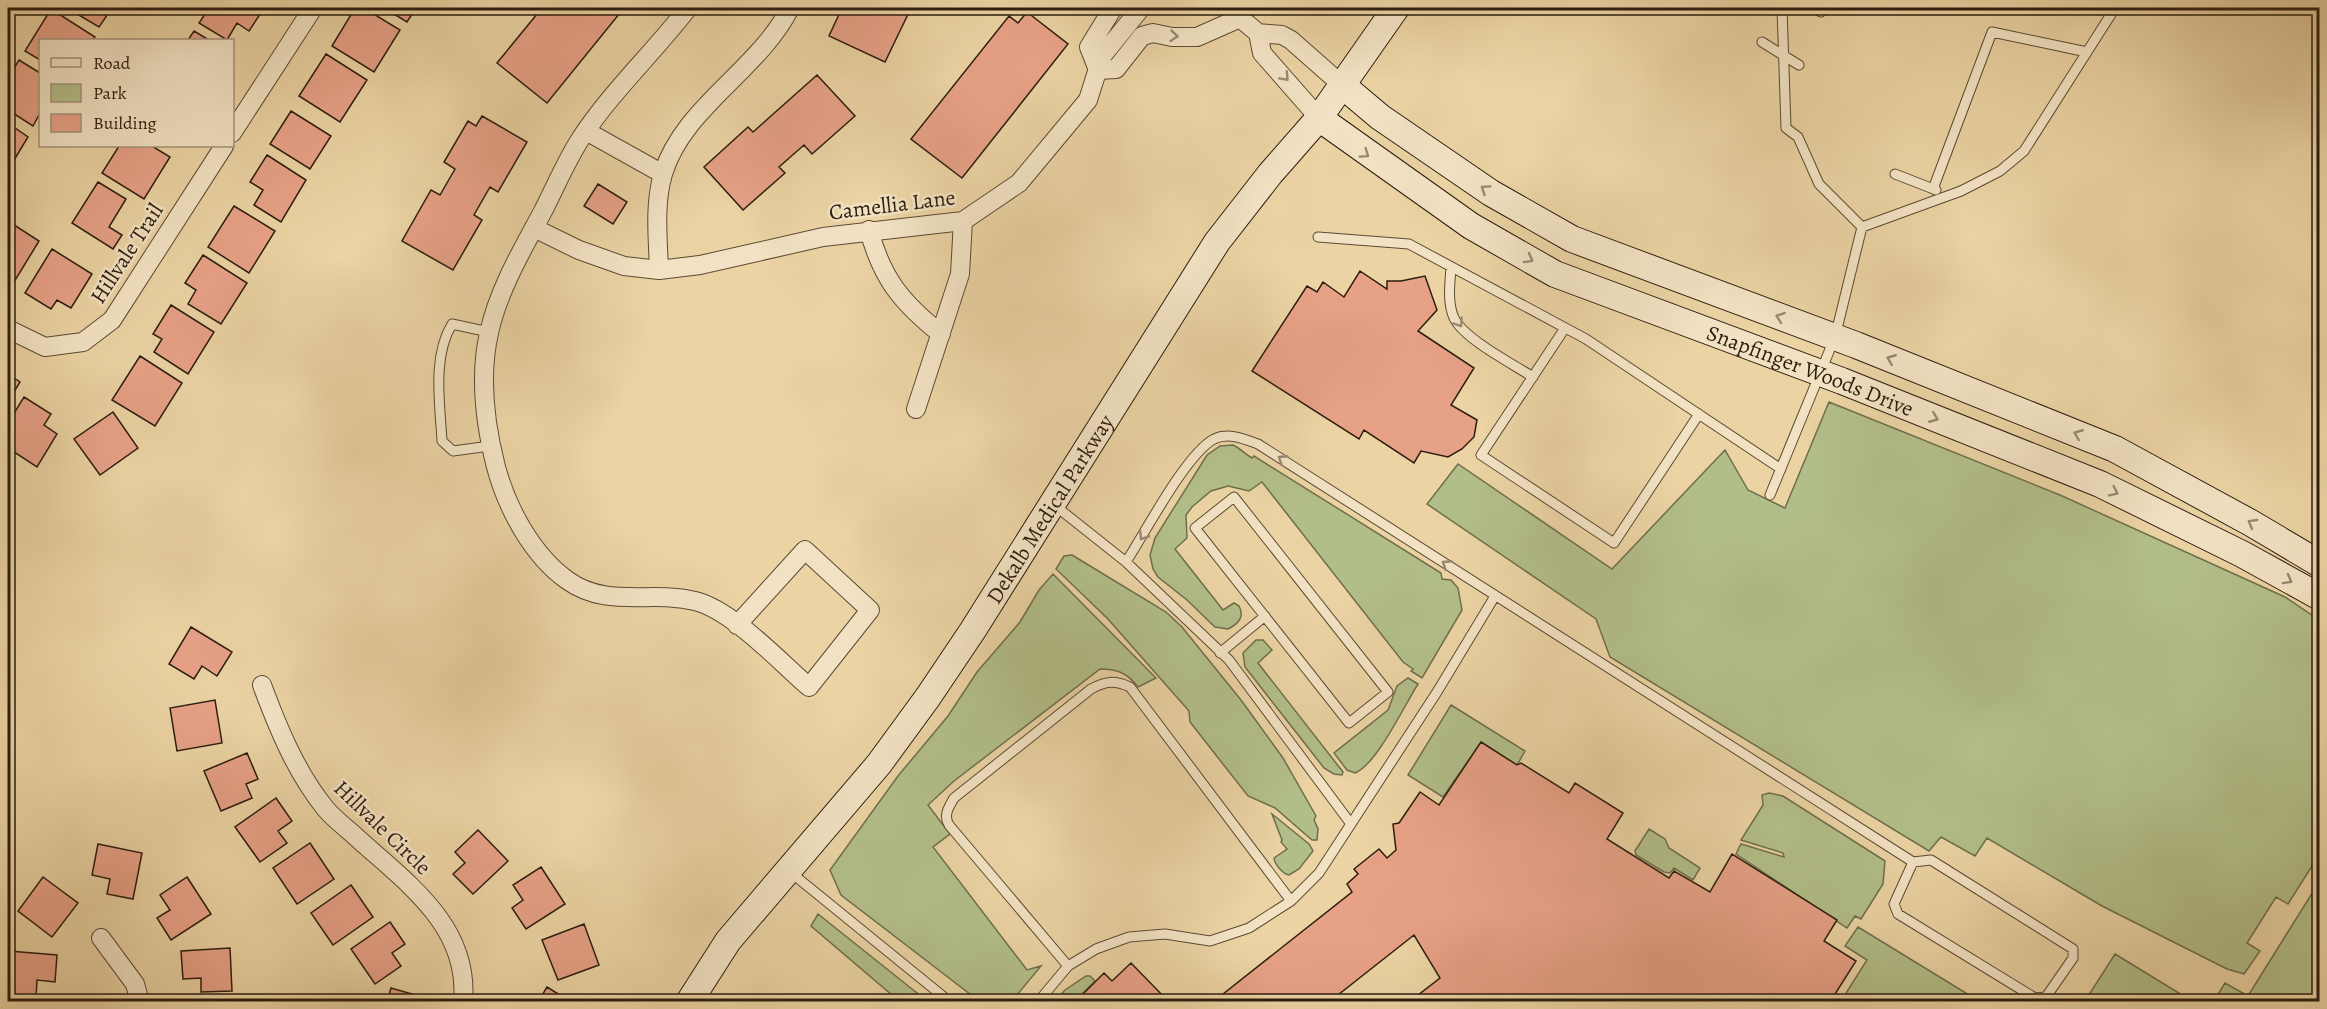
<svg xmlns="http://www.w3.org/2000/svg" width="2327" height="1009" viewBox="0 0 2327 1009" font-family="Alegreya,serif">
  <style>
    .green { fill: #b2be89; stroke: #6f6e4c; stroke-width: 1.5 }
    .building { fill: #e7a187; stroke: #2c1d0f; stroke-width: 1.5 }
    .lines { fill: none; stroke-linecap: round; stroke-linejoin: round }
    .lane-casing { stroke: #5c4a34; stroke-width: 11 }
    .street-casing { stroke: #5c4a34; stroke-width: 20 }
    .secondary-casing { stroke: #2c1d0f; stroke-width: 28 }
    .lane { stroke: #f2e2c3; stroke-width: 9 }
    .street { stroke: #f2e2c3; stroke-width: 18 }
    .secondary { stroke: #f2e2c3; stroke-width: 26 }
    .oneway { stroke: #998972 }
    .labels { text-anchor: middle; stroke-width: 5; stroke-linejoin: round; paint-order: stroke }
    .street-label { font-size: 22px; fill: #2c1d0f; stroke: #f2e2c3 }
  </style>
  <rect width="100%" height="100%" fill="#ebd3a3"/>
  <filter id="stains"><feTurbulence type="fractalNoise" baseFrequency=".00333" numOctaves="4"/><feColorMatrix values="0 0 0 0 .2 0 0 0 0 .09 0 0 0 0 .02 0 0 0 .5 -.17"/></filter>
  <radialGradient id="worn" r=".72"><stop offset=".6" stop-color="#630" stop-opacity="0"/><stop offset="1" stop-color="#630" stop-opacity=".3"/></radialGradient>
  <path class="green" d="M1829,402L2060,495L2285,597L2319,620V855L2288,904L2276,897L2247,943L2260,951L2244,974L2227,969L2102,906L1987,838L1975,856L1941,837L1929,851L1610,657L1596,619L1427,504L1458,464L1612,569L1725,450L1748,490L1785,508Z
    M1233,445C1242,449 1244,454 1252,458L1254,456L1441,573L1442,579L1451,580L1458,588L1462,610L1422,678L1411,671L1413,669L1403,662L1262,482L1249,491L1228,486L1211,491L1192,507L1186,515L1187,538L1175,549L1223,610L1234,603L1239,606C1245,617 1238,624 1228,629L1215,627L1187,600L1158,577L1153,569L1150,555L1155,538L1207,455L1220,446Z
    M1072,555L1166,612L1182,627L1241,700L1283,758L1316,816L1314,820L1318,829L1317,840H1312L1275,808L1248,796L1190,722L1189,711L1108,619L1056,569L1064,556Z
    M1053,574L1156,678L1138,687C1127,673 1118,669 1100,669L954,781L928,805L950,834L933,847L1027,970L1041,966L1012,1001H979L841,895L830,870L898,776L948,716L977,672L1020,622L1039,590Z
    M1256,640H1263L1272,650L1258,663L1343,772L1342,775L1334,774L1324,768L1245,667L1243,653Z
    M1408,678L1418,684C1404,706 1377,764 1355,773L1347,770L1334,753L1388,710L1397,686Z
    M1451,705L1525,751L1517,765L1481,742L1443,797L1408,775Z
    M1769,793L1783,796L1885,861L1883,884L1861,919L1855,916L1847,928L1736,854L1741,844L1784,857L1783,853L1741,840L1763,805L1762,795Z
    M1272,814L1309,844L1313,851L1299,869L1289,875C1283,874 1275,865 1274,858L1287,849L1281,842L1282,840Z
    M1649,829L1665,839L1669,848L1700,868L1693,880L1674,868L1670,873L1664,872L1636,855L1635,851Z
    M2319,882V1001H2214L2225,983L2248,996Z
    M818,914L927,1001H899L811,926Z
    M1858,927L1979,1001H1841L1867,960L1845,946Z
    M2115,954L2192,1001H2085Z
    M1086,976H1090L1095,981L1079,997L1084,1001H1055L1065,990Z"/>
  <path class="building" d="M67,8H112L99,27Z
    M209,8H264L249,31L237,23L227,40L199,23Z
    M355,8H364L400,30L374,72L332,46Z
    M384,8H416L407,22Z
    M542,8H624L547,103L497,63Z
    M842,8H911L885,62L829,36Z
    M51,9L95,37L93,40H40V60L25,51Z
    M1027,12L1068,44L962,178L911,139L1009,16L1018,23Z
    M194,31L209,40H188Z
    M326,54L367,80L340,122L299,96Z
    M19,60L40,73V113L33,126L8,110V78Z
    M817,75L855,116L812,154L804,145L779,167L785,173L743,210L704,167L748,127L753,132Z
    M291,111L331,136L310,169L270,144Z
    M482,116L527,142L498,192L490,187L474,215L482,220L453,270L402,241L431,190L440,195L455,169L444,162L468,121L476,126Z
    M8,123L28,137L8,170Z
    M119,146H152L170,157L144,199L102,173Z
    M267,155L306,180L281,222L254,205L263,190L250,182Z
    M98,182L126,199L109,227L122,235L113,249L72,223Z
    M598,184L627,202L613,224L584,206Z
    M234,206L275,231L249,273L208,247Z
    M8,221L39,241L14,282L8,278Z
    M52,249L92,274L71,308L57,300L51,309L25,293Z
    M203,255L247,283L221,324L188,304L196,290L185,283Z
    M1360,271L1387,289V281H1401L1425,276L1437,310L1418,331L1474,368L1451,405L1477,420L1474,437L1462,449L1448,457L1421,451L1414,463L1364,430L1359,439L1252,371L1307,286L1317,292L1323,282L1344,297Z
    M171,305L214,332L188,374L154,352L162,339L153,334Z
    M140,356L182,383L155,426L112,400Z
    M8,374L20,382L8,402Z
    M24,397L51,414L44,425L57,434L37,467L8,448V423Z
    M113,412L138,448L100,475L74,439Z
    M191,627L232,652L217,676L202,666L194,679L169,664Z
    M215,700L222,743L177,751L170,708Z
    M1481,742L1517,765L1521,763L1569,793L1575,783L1623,813L1607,839L1669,878L1674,871L1710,892L1732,854L1837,920L1824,941L1856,961L1830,1002H1556L1549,997L1543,1002H1409L1440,978L1414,935L1329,1002H1213L1352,892L1347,884L1358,874L1354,869L1379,849L1387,858L1396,850L1393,824L1399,823L1420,792L1439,805Z
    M247,753L258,779L246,784L252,798L221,811L204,771Z
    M276,798L292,821L278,831L287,843L260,862L235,827Z
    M478,830L508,861L473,894L453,874L465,863L455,852Z
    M310,843L334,879L297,904L273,868Z
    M98,844L142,853L133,899L107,894L110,879L92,875Z
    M541,867L565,904L526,929L512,908L523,900L513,885Z
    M43,877L78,903L52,937L18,911Z
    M187,877L211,914L171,940L157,918L170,910L160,895Z
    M351,885L373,917L333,945L311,913Z
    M390,922L405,944L392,953L401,966L375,984L351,949Z
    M584,924L599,965L558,980L542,940Z
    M230,948L232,991L201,992V978L183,979L181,951Z
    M9,951L57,955L55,982L37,980L36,997L8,994Z
    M1131,963L1167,1000L1165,1002H1085L1080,997L1104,973L1112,981Z
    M547,987L571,1002H538Z
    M391,988L436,1001L387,1002Z"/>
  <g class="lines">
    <defs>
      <path id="lane" d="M1812,8L1821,12
        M1762,42L1799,65
        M1895,174L1936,190
        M1933,189L1992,32L2087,52
        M1862,227L1961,191L2000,171L2024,151L2115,8
        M1318,237L1409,244L1586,339L1781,469
        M1451,267C1450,284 1447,302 1454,318C1464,339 1513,364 1533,377
        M1565,328L1481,455L1614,543L1699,414
        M489,332L452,324C432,357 440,404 442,441L453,451L490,446
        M1770,495L1835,337L1862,227L1819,184L1798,137L1786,128L1782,8
        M1234,497L1388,692L1349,723L1195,528Z
        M1053,504L1126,562L1229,660L1351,824
        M1126,562C1145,533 1186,454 1214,439C1229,432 1244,439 1258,444L1913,862L1931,860L2073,949V958L2046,997L2035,998L1898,914L1894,904L1913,862
        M1220,653L1265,616
        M789,871L950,1002
        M1068,966L949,825C943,815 949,807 954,798L1091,689C1106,681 1114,680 1130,687L1291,901
        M1038,1002L1068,966L1096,949L1129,937L1165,934L1210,941L1249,928L1291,901L1319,873L1437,692L1495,596"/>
      <path id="street" d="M688,8C654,52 612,91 581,138C566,161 555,188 542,213C522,250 498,291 489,333C479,377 485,424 496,467C507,508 532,555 567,580C607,609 651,590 695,601C732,610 779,661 809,687L870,610L805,550L737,625
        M1228,8L1258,33L1262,53L1319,118
        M1258,33L1282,35L1291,40L1342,85
        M1098,70L1116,69L1142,36L1153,33L1172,37H1197L1240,18
        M1098,70L1089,47L1113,8
        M586,131L663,174
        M232,133L313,8
        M534,228L579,250L624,266L659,270L700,265L823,237L963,221L1019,183L1088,100L1102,56L1141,8
        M869,230C882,279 902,303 941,334
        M659,270C658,239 654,204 663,174C683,107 759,70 790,8
        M8,329L45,347L83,342L112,320L224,146
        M916,409L960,274L963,221
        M262,685C278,728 296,772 325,808C333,818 345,827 355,836C405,882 470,925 463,1002
        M101,938L135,984L140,1002"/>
      <g id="secondary">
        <path d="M1342,85L1380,117L1491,193L1572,239L1856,345L2115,449L2251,523L2320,564"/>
        <path id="s1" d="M1319,118L1471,226L1555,274L1842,381L2100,484L2242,554L2320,597"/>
        <path id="s2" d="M689,1002L728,941L879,764L928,697L973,630L1217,242L1270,174L1319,118L1396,8"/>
      </g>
    </defs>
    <use href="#lane" class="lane-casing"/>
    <use href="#street" class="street-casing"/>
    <use href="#secondary" class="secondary-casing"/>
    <use href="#lane" class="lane"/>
    <use href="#street" class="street"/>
    <use href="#secondary" class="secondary"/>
  </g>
  <defs><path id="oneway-chevron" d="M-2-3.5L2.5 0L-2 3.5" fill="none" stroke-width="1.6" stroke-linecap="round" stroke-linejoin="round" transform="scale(1.5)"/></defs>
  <g class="oneway">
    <use href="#oneway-chevron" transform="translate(1174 36) rotate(5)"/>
    <use href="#oneway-chevron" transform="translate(1285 77) rotate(47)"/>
    <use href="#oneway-chevron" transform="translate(1365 154) rotate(35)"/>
    <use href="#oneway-chevron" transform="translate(1485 189) rotate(-146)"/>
    <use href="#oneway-chevron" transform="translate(1529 259) rotate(29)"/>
    <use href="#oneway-chevron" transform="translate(1780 317) rotate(-160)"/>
    <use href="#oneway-chevron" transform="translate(1459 323) rotate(56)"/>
    <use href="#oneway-chevron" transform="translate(1891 359) rotate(-158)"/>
    <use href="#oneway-chevron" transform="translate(1934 418) rotate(22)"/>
    <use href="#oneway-chevron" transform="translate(2078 434) rotate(-158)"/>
    <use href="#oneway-chevron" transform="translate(1282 459) rotate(-147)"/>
    <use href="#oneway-chevron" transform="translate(2114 492) rotate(26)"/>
    <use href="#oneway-chevron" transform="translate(2252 523) rotate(-150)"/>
    <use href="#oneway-chevron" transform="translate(1143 536) rotate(123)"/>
    <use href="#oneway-chevron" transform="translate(1446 564) rotate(-147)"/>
    <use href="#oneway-chevron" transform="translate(2288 580) rotate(29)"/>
  </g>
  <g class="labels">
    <g class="street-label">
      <text transform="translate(892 204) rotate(-7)" y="8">Camellia Lane</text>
      <text transform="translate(126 253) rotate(-57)" y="8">Hillvale Trail</text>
      <text dy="8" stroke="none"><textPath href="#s1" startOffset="556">Snapfinger Woods Drive</textPath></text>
      <text dy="8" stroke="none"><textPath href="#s2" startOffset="612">Dekalb Medical Parkway</textPath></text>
      <text transform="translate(383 827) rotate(44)" y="8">Hillvale Circle</text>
    </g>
  </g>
  <rect width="2327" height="1009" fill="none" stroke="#ebd3a3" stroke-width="30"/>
  <rect x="9" y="9" width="2309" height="991" fill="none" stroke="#2c1d0f" stroke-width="3"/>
  <rect x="15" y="15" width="2297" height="979" fill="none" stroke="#2c1d0f" stroke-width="1.5"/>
  <rect x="39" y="39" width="195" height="108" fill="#f2e2c3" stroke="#a3937b" stroke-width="1.5"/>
  <rect x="51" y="58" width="30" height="9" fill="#f2e2c3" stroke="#a3937b" stroke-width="1.5"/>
  <text x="93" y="69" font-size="18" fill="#2c1d0f">Road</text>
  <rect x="51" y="84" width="30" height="18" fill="#b2be89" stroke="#a3937b" stroke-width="1.5"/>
  <text x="93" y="99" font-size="18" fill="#2c1d0f">Park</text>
  <rect x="51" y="114" width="30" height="18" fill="#e7a187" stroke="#a3937b" stroke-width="1.5"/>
  <text x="93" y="129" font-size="18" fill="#2c1d0f">Building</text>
  <rect width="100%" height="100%" filter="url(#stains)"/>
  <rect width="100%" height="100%" fill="url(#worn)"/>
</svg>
